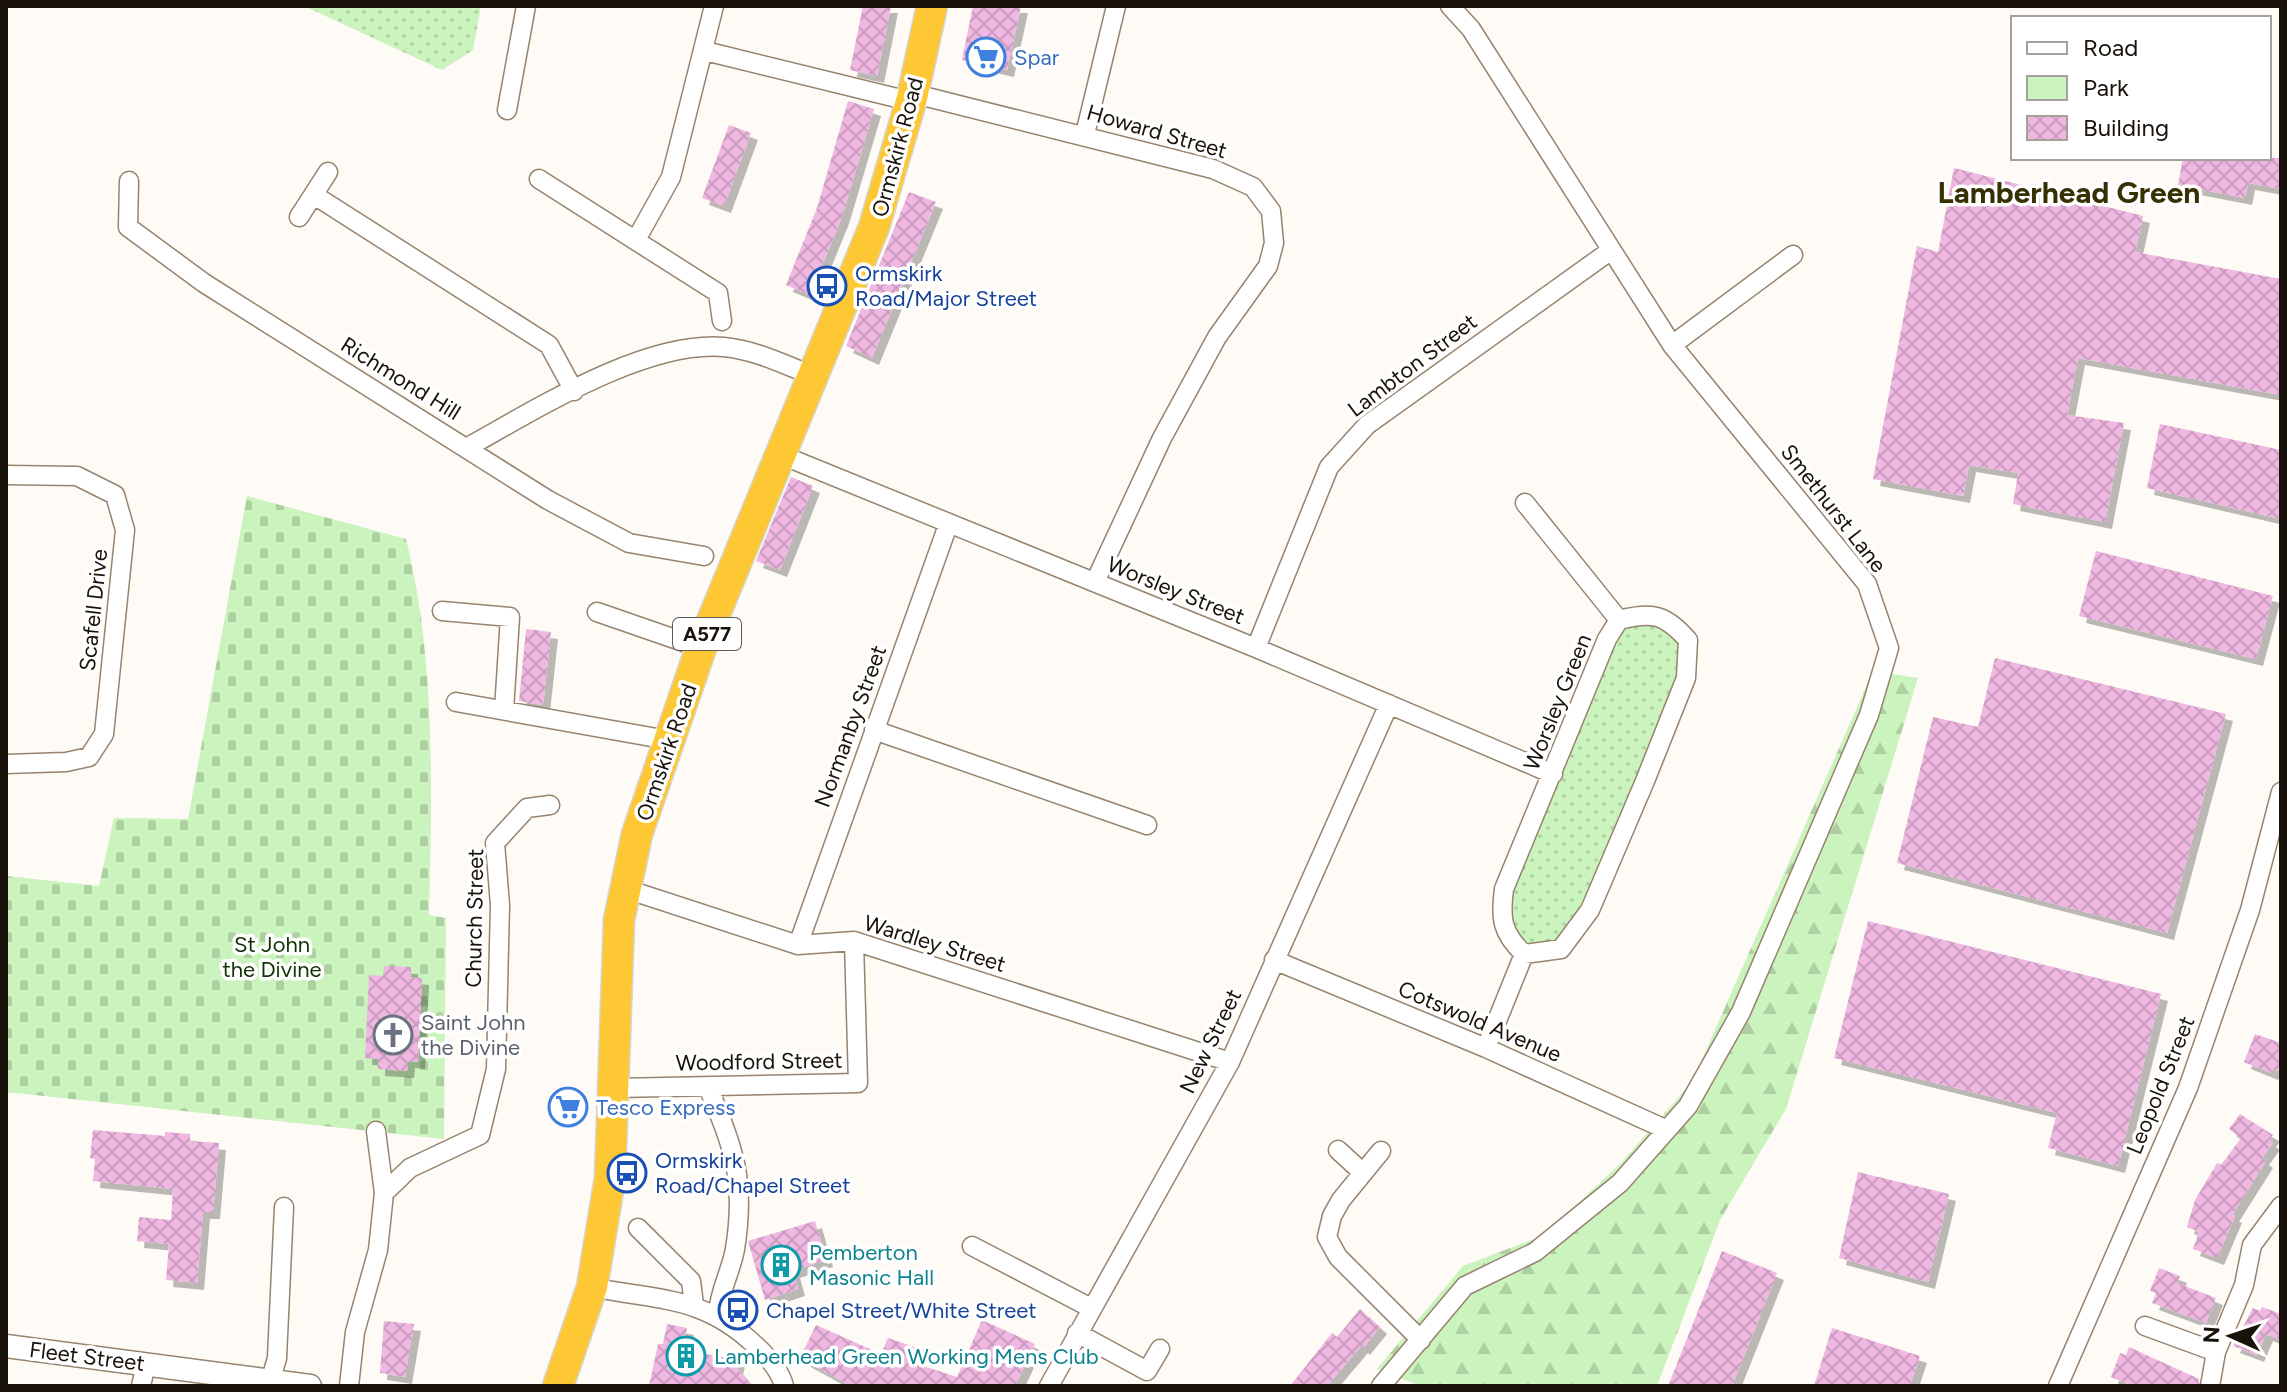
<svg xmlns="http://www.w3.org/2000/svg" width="2287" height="1392" viewBox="0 0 2287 1392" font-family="Figtree,sans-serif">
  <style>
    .green { fill: url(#green-dots) }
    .forest { fill: url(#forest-firs) }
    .cemetery { fill: url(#cemetery-stones) }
    .building { fill: url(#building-cross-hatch); filter: url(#shadow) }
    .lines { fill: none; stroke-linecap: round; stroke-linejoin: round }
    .minor-casing { stroke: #97836e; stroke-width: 21 }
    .tertiary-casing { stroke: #97836e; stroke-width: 25 }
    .trunk-casing { stroke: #d6d4d3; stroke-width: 33 }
    .minor { stroke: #fff; stroke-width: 18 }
    .tertiary { stroke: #fff; stroke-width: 22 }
    .trunk { stroke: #fec834; stroke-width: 30 }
    .labels { text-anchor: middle; stroke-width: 7; stroke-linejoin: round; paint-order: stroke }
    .shield { fill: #fff; stroke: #5e5954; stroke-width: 2 }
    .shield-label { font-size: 20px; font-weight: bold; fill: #19120a }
    .shop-label { font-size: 22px; fill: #366cbe; stroke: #fff; text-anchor: start }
    .street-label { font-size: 22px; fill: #19120a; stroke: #fff }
    .transit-label { font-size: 22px; fill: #164399; stroke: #fff; text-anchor: start }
    .park-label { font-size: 22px; fill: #0e3300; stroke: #fff }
    .worship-label { font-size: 22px; fill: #5b616d; stroke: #fff; text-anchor: start }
    .culture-label { font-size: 22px; fill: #0d838f; stroke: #fff; text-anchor: start }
    .district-label { font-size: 30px; font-weight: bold; fill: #363105; stroke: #fff }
  </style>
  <defs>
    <pattern id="green-dots" width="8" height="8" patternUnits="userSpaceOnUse" patternTransform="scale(2)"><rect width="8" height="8" fill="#cbf3bd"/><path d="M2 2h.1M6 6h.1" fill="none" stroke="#aecfa1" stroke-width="1.8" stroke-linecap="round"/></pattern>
    <pattern id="forest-firs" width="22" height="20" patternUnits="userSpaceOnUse" patternTransform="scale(2)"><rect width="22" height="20" fill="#cbf3bd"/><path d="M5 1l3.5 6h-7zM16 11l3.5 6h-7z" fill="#aecfa1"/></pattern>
    <pattern id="cemetery-stones" width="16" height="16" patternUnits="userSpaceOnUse" patternTransform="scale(2)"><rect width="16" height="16" fill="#cbf3bd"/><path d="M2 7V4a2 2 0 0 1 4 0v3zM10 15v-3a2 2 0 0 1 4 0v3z" fill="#aecfa1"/></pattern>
    <pattern id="building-cross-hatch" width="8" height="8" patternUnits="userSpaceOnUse" patternTransform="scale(2)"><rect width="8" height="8" fill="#efb7e1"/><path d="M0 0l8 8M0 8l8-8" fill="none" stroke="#cc9cc0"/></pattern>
    <filter id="shadow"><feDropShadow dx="7" dy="7" stdDeviation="0" flood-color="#0004"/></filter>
  </defs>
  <rect width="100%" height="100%" fill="#fefaf5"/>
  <path class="green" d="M304,6H481L473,50L442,70Z
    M1641,614L1688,640L1645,781L1561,949L1524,954L1507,938L1504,889L1607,639Z"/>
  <path class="forest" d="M1873,671L1918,678L1786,1109L1720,1220L1657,1386H1420L1377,1369L1463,1266L1544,1235L1621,1163L1692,1082Z"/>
  <path class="cemetery" d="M247,496L406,539C436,660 432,791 429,915L446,918L444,1139L6,1092V876L99,886L114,818L188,819Z"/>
  <path class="building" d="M863,6H891L877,76L850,70Z
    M973,6H1021L1007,70L962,60Z
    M848,101L874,109L842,217L810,295L786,285L817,208Z
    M729,125L751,133L724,206L702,198Z
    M2183,158H2281V189L2248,183L2245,198L2178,185Z
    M1954,168L2143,216L2135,252L2281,279V395L2078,358L2067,415L2124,423L2105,522L2013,504L2018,473L1969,465L1963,496L1873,479L1917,246L1938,252Z
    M909,192L936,202L872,358L846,346Z
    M2160,424L2281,450V519L2147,488Z
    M791,477L813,486L780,570L756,561Z
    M2096,551L2273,596L2256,659L2079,616Z
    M526,629L551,632L543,705L519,701Z
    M1995,658L2226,714L2167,933L1897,863L1933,717L1978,727Z
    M1868,921L2161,994L2118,1166L2048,1148L2057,1113L1834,1058Z
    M384,966L411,967V977L422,978L418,1062L408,1061L407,1071L378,1069V1059L365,1058L369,975L383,976Z
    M2255,1034L2281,1043V1072L2273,1069L2271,1073L2244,1062Z
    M2240,1114L2273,1135L2269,1140L2273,1143L2262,1158L2266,1161L2232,1215L2235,1216L2217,1258L2193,1249L2199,1232L2187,1227L2195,1200L2217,1163L2221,1165L2241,1138L2229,1129Z
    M93,1130L165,1136V1132L190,1134V1141L219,1143L213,1212H203L197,1283L166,1280L169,1244L137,1241L139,1217L171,1220L173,1189L93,1181L95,1159L90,1158Z
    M1858,1172L1949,1194L1928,1282L1839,1258Z
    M815,1221L826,1260L793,1271L798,1289L765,1300L748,1241Z
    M1722,1251L1777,1273L1732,1386H1668Z
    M2159,1268L2180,1276L2177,1283L2216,1298L2206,1323L2152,1303L2156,1293L2150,1291Z
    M2262,1307L2281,1314V1340L2266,1334L2257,1355L2233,1346L2253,1308L2260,1311Z
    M1360,1309L1380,1327L1363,1348L1361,1346L1327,1386H1290L1332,1333L1337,1337Z
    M982,1320L1035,1344L1015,1386H851L800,1358L816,1325L881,1354L888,1338L923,1350L917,1364L957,1377Z
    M384,1321L414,1324L405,1377L380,1373Z
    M667,1324L687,1328L684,1340L698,1343L696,1352L738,1360L736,1367L752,1386H649L658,1344H663Z
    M1832,1328L1920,1356L1910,1386H1814Z
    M2129,1347L2199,1379L2198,1386H2133L2111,1377L2120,1353L2126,1355Z"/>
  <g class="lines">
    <defs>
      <path id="minor" d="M705,51L897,98L927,97L1213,169L1253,187L1271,211L1274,243L1268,266L1217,337L1162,438L1095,582
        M507,110L526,6
        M1085,134L1116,6
        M539,179L718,293L722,321
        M129,181L128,227L204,283L548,500L629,543L704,556
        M314,195L549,345L574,391
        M299,217L328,172
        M637,238L671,177L714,6
        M1672,345L1793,255
        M466,448C535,410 645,340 724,347C755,350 783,364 811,375
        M779,454L1256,648L1553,774
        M6,475L77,476L115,495L125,530L104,734L89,757L66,762L6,764
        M1525,503L1619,620
        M442,611L510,617L504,710
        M597,612L701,648
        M1256,648L1329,467L1367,425L1610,251
        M456,702L668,740
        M874,730L1147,825
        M623,888L798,945L854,941L1230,1062
        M798,945L948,525
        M1274,960L1486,1048L1665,1129
        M1486,1048L1524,954L1561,949L1590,910L1645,781L1686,678L1688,640C1665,615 1654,611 1619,620L1607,639L1504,889C1500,919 1502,933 1524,954
        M708,1087C734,1149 746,1180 735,1249C731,1272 719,1291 718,1314
        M616,1088L858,1083L854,941
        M376,1131L384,1193
        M1338,1150L1363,1173
        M1381,1151L1341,1200L1332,1216L1327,1237L1338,1257L1421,1340
        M638,1228L691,1281L694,1305
        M972,1246L1091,1308
        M592,1287C659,1301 703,1295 756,1346C768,1357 780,1370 784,1386
        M2145,1326L2216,1352
        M1077,1333L1147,1371L1160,1349
        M141,1386L146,1364
        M269,1386L277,1358L284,1207
        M349,1386L355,1332L378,1250L384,1193L410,1168L480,1135L496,1069L500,905L495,843L527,808L550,805
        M1049,1386L1230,1062L1389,704
        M1381,1386L1465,1286L1535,1252L1620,1183L1688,1106L1741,1012L1869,715L1889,648L1867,584L1672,345L1471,29L1450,6
        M2058,1386L2188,1088L2250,910L2281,792
        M2210,1386L2216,1352L2244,1285L2252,1245L2281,1206"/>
      <path id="tertiary" d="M6,1346L310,1386"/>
      <path id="trunk" d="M558,1386L592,1287L610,1178L619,920L637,834L701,648L874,227L912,98L932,6"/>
    </defs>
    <use href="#minor" class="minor-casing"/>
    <use href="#tertiary" class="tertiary-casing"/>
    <use href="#trunk" class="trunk-casing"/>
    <use href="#minor" class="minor"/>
    <use href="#tertiary" class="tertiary"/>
    <use href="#trunk" class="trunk"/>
  </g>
  <defs>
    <symbol id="supermarket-ring" viewBox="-11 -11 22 22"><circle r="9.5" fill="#fff" stroke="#3f7fe0" stroke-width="1.5"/><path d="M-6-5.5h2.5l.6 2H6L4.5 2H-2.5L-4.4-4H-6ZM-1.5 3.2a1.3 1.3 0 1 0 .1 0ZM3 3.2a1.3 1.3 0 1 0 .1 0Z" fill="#3f7fe0"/></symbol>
    <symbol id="bus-ring" viewBox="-11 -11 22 22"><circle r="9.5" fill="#fff" stroke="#1a4fb4" stroke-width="1.5"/><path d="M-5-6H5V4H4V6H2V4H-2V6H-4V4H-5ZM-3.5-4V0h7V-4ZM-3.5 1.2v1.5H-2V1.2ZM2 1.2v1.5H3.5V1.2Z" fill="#1a4fb4"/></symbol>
    <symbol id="church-ring" viewBox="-11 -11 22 22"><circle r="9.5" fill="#fff" stroke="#6b7280" stroke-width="1.5"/><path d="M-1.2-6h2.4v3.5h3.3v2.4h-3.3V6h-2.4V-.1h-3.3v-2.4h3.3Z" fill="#6b7280"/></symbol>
    <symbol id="building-ring" viewBox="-11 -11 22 22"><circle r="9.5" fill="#fff" stroke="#0f9aa8" stroke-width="1.5"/><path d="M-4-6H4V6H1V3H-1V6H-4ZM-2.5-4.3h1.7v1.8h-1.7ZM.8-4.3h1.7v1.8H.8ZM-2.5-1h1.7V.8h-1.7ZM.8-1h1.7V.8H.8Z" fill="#0f9aa8"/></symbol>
  </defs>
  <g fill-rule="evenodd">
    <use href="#supermarket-ring" x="964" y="35" width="44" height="44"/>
    <use href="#bus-ring" x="805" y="264" width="44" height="44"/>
    <use href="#church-ring" x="371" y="1013" width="44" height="44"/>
    <use href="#supermarket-ring" x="546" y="1085" width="44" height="44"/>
    <use href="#bus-ring" x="605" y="1151" width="44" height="44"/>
    <use href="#building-ring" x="759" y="1243" width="44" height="44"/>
    <use href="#bus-ring" x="716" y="1288" width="44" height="44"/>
    <use href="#building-ring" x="664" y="1334" width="44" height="44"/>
  </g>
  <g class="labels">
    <rect class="shield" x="673" y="618" width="68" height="32" rx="6"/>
    <g class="shield-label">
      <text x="707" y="641">A577</text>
    </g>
    <g class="shop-label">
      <text x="1014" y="65">Spar</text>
      <text x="596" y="1115">Tesco Express</text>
    </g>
    <g class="street-label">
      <text transform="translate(1157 131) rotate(16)" y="8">Howard Street</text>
      <text transform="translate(897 147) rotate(-75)" y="8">Ormskirk Road</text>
      <text transform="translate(1412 365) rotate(-37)" y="8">Lambton Street</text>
      <text transform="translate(401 378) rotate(32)" y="8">Richmond Hill</text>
      <text transform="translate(1834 508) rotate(52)" y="8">Smethurst Lane</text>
      <text transform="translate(1176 590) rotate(22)" y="8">Worsley Street</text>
      <text transform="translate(93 610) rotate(-84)" y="8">Scafell Drive</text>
      <text transform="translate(1557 702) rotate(-68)" y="8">Worsley Green</text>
      <text transform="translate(850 726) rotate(-70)" y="8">Normanby Street</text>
      <text transform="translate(666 752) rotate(-71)" y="8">Ormskirk Road</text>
      <text transform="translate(474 918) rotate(-89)" y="8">Church Street</text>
      <text transform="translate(935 943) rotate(17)" y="8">Wardley Street</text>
      <text transform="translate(1480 1021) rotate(23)" y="8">Cotswold Avenue</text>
      <text transform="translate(1210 1041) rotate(-64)" y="8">New Street</text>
      <text transform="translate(759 1061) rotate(-1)" y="8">Woodford Street</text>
      <text transform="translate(2160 1085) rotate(-68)" y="8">Leopold Street</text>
      <text transform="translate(87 1356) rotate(7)" y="8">Fleet Street</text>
    </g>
    <g class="transit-label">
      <text x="855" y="281">Ormskirk<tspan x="855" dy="25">Road/Major Street</tspan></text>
      <text x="655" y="1168">Ormskirk<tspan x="655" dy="25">Road/Chapel Street</tspan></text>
      <text x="766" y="1318">Chapel Street/White Street</text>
    </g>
    <g class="park-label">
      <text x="272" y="952">St John<tspan x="272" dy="25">the Divine</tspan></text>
    </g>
    <g class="worship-label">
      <text x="421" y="1030">Saint John<tspan x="421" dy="25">the Divine</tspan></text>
    </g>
    <g class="culture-label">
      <text x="809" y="1260">Pemberton<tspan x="809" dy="25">Masonic Hall</tspan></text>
      <text x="714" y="1364">Lamberhead Green Working Mens Club</text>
    </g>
    <g class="district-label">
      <text x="2069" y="203">Lamberhead Green</text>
    </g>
  </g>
  <rect width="2287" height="1392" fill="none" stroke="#19120a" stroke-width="16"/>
  <rect x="2011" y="16" width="260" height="144" fill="#ffffff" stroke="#a3a09d" stroke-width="2"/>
  <rect x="2027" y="42" width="40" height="12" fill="#ffffff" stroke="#a3a09d" stroke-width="2"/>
  <text x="2083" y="56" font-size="24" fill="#19120a">Road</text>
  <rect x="2027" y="76" width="40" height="24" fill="#cbf3bd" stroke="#a3a09d" stroke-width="2"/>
  <text x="2083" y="96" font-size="24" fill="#19120a">Park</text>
  <rect x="2027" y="116" width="40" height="24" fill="url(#building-cross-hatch)" stroke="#a3a09d" stroke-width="2"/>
  <text x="2083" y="136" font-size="24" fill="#19120a">Building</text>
  <g transform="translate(2231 1336) rotate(273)" stroke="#ffffff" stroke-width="6" paint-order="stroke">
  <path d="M0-6L14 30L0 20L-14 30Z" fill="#19120a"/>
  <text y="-12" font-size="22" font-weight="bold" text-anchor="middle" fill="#19120a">N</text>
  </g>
</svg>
